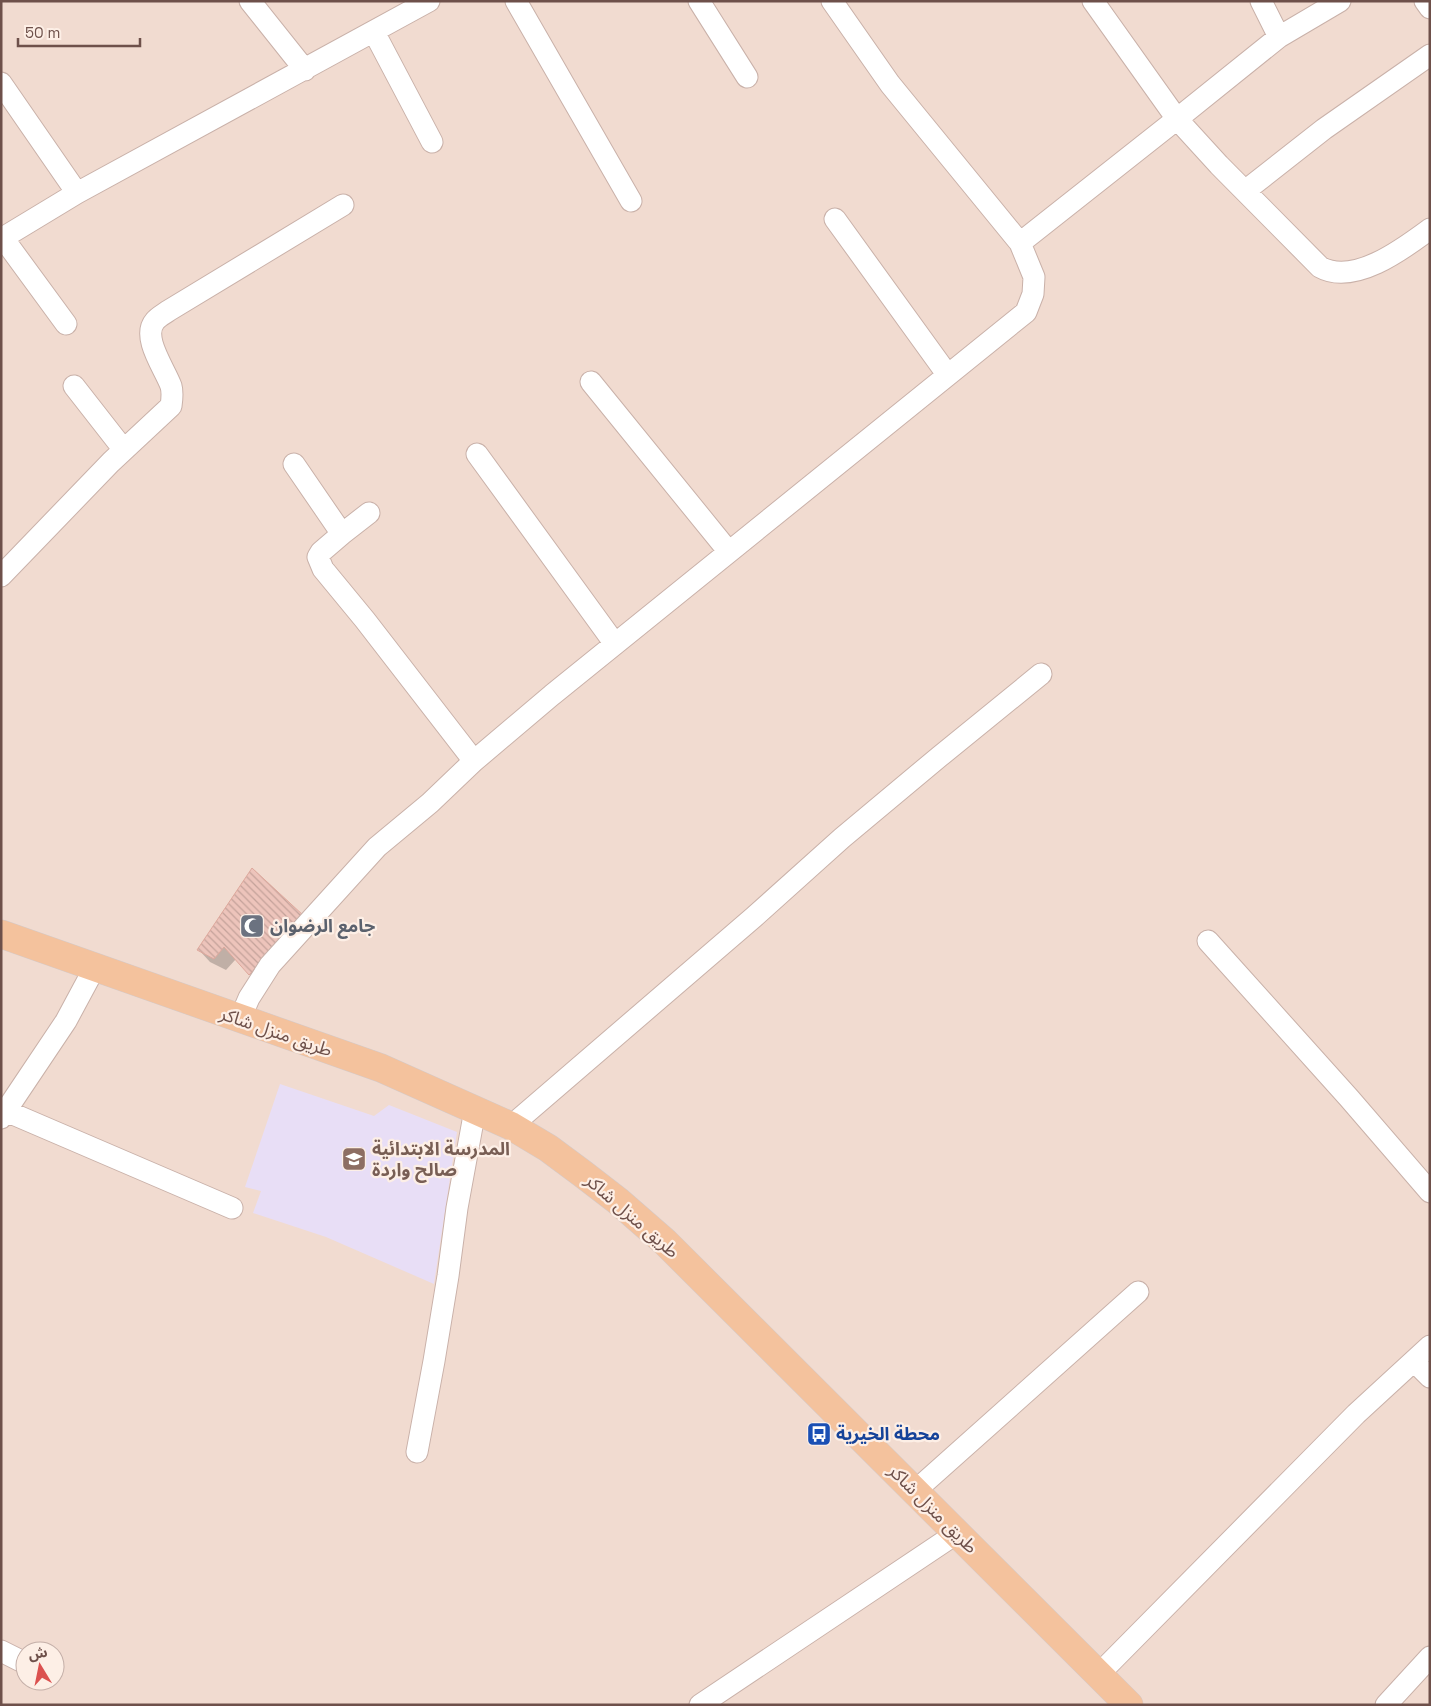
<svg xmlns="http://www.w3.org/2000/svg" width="1431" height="1706" viewBox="0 0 1431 1706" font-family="'Space Grotesk','Noto Sans Arabic',sans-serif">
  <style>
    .residential { fill: #f1dbd0; fill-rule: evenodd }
    .education { fill: #e8def6 }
    .shadow { fill: #0003 }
    .building { fill: url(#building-back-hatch); stroke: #dea89c }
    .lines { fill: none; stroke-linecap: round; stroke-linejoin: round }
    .minor-casing { stroke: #c9b1a9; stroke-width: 23 }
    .major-casing { stroke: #d4cac9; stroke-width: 29 }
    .minor { stroke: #fff; stroke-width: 21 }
    .major { stroke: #f4c29d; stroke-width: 28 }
    .labels { text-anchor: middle; stroke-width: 4.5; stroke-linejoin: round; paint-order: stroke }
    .worship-label { font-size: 18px; font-weight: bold; fill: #5b616d; stroke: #fdefe6; text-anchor: start }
    .street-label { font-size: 18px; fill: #6e504a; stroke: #fdefe6 }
    .education-label { font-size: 18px; font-weight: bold; fill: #785e54; stroke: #fdefe6; text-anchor: start }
    .transit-label { font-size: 18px; font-weight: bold; fill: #164399; stroke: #fdefe6; text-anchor: start }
  </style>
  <defs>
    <pattern id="building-back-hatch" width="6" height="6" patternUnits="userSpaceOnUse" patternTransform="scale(1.25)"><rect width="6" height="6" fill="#edc4bb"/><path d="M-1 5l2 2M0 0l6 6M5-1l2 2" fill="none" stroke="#c4a29a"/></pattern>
  </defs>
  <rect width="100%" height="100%" fill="#faebe1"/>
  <path class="residential" d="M1,1H1430V1705H1ZM25,1651H55V1681H25Z"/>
  <path class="education" d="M280,1084L374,1116L389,1105L457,1132L434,1284L326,1237L253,1213L261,1191L245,1187Z"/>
  <path class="shadow" d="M303,917L261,986L236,959L226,970L210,962L199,950Z"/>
  <path class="building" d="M252,868L304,916L249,975L224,947L214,959L197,950Z"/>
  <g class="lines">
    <defs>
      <path id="minor" d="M250,1L305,70
        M516,1L631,201
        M699,1L747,77
        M1093,1L1177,119L1279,37L1340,1
        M1261,1L1279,37
        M1425,1L1430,8
        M374,32L432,142
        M1,83L77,193
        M1245,191L1324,129L1430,55
        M835,219L947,374
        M3,238L66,324
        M1,239L77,193L429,1
        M1020,243L1177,119L1219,165L1320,267C1354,286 1403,249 1430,229
        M591,382L729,552
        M74,386L124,450
        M477,454L615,644
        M294,464L342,534L321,552L318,557L323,569L365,620L474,761
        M342,534L369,513
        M1,576L111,462L171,406C172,399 173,393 171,386C165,369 141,337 155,321C158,317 164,314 168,311L343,205
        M1208,941L1349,1098L1430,1192
        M240,1019L249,998L270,965L377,847L430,803L474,761L552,695L1026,312L1033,294L1034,277L1020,243L890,84L832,1
        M6,1111L232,1208
        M1,1118L66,1021L95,967
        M511,1126L754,917L842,838L939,757L1041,674
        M1414,1361L1430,1377
        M417,1452L434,1361L448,1276L457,1208L475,1110
        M915,1491L1138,1292
        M1,1651L25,1663
        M1098,1675L1356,1414L1430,1346
        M700,1705L957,1533
        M1386,1705L1430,1657"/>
      <path id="major" d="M1,934L381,1068L511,1126L548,1148L583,1174L618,1201L665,1242L1129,1705"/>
    </defs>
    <use href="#minor" class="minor-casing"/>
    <use href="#major" class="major-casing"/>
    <use href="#minor" class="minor"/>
    <use href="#major" class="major"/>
  </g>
  <defs>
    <symbol id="mosque-square" viewBox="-11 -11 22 22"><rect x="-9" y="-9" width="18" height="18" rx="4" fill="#6b7280" stroke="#fdefe6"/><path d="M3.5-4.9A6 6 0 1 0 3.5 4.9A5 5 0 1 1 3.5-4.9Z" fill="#fff"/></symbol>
    <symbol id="school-square" viewBox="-11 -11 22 22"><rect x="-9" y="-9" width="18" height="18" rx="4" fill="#8d6e63" stroke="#fdefe6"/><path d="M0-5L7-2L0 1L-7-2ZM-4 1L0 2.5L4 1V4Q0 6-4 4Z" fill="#fff"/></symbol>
    <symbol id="bus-square" viewBox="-11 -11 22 22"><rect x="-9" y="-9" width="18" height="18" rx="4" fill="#1a4fb4" stroke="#fdefe6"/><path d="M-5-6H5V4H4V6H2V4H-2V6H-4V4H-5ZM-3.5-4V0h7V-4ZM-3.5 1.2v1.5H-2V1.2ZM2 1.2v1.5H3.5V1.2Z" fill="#fff"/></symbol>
  </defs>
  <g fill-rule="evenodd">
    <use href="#mosque-square" x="238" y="912" width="28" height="28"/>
    <use href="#school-square" x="340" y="1145" width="28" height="28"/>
    <use href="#bus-square" x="805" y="1420" width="28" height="28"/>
  </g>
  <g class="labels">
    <g class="worship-label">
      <text x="270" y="932">جامع الرضوان</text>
    </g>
    <g class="street-label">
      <text transform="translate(276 1032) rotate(19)" y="6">طريق منزل شاكر</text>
      <text transform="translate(632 1216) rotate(41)" y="6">طريق منزل شاكر</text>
      <text transform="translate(933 1509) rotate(45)" y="6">طريق منزل شاكر</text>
    </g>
    <g class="education-label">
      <text x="372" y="1155">المدرسة الابتدائية<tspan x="372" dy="21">صالح واردة</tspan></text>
    </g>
    <g class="transit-label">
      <text x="836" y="1440">محطة الخيرية</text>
    </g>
  </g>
  <rect width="1431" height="1706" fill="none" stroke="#6e504a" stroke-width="5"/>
  <g transform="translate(40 1666) rotate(350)"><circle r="24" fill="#fdefe6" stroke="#c4afa8"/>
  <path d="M0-4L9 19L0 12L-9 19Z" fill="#db514f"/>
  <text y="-8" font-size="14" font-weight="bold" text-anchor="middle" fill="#6e504a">ش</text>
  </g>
  <path d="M18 38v8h122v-8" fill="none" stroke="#6e504a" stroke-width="2.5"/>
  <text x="25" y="38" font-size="15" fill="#6e504a" stroke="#fdefe6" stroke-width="4" paint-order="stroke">50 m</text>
</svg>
